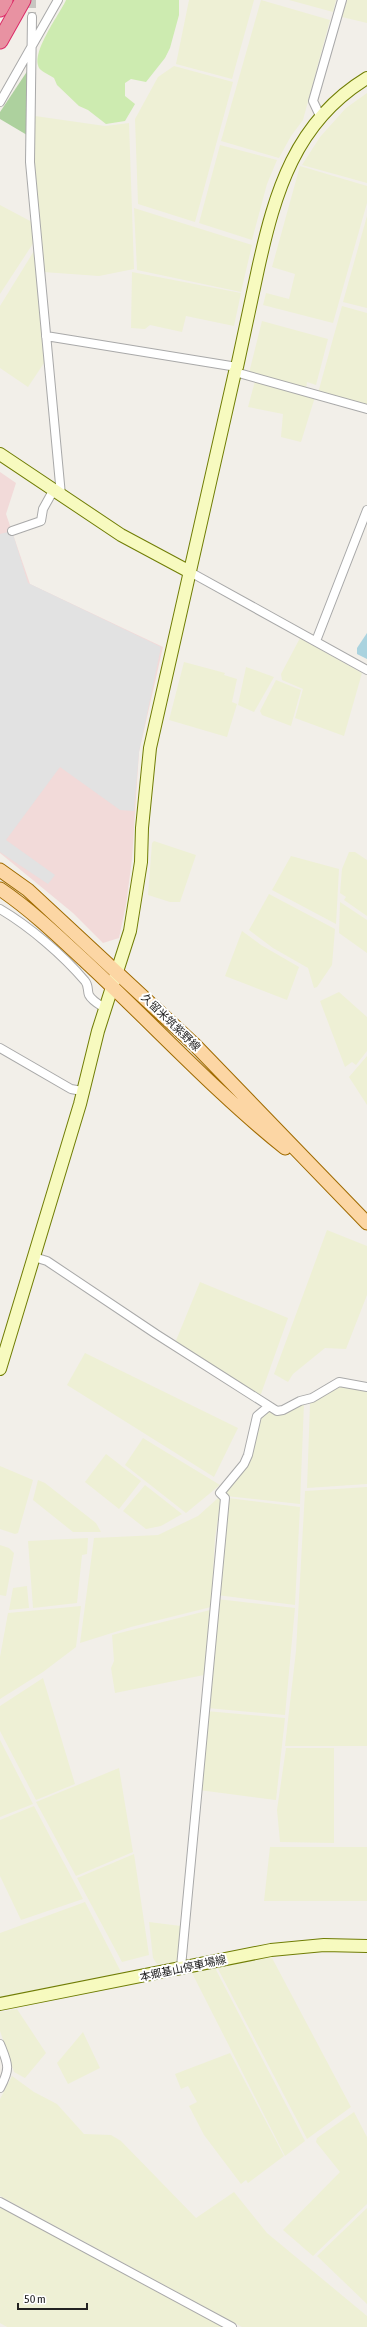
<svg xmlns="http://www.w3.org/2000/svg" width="367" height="2327" viewBox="0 0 367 2327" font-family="'Asap Condensed','Noto Sans JP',sans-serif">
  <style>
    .commercial { fill: #f2dad9 }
    .farmland { fill: #eef0d5 }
    .grass { fill: #cdebb0 }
    .forest { fill: #add19e }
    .parking { fill: #e2e2e2 }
    .water { fill: #aad3df }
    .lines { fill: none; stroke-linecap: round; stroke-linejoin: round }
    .street-tunnel { stroke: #c8c6c1; stroke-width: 8; stroke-dasharray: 8 4; stroke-linecap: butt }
    .street-casing { stroke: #a9a9a9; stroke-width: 10 }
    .secondary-casing { stroke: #707d05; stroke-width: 14 }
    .primary-casing { stroke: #a06b00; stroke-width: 15 }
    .highway-casing { stroke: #dc2a67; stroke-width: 17 }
    .street { stroke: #fff; stroke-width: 8 }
    .secondary { stroke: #f7fabf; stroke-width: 12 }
    .primary { stroke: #fcd6a4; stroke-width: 13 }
    .highway { stroke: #e892a2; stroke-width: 15 }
    .labels { text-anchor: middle; stroke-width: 4; stroke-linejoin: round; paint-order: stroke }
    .street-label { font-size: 11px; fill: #222; stroke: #fff }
  </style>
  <rect width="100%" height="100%" fill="#f2efe9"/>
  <path class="commercial" d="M0,472L16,483L6,514L30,584L163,647L139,752L132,859L126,905L119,938L103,943L73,913L0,853Z"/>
  <path class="farmland" d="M189,0H254L232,79L176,64Z
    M261,0L330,20L303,120L291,136L279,158L221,141Z
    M289,0H336L333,12Z
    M347,0H367V23L342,17Z
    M174,66L233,82L195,222L138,204L135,119L158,77Z
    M367,93V183L302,165L320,137L346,108Z
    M35,116L105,126L129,123L134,269L99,276L43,272L35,165Z
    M220,145L277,160L267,184L252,240L199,223Z
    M300,166L367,186V203L333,323L263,305L266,293L289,299L295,274L272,267Z
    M0,205L32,222L34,242L0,294Z
    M134,208L252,245L241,292L137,270Z
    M367,216V308L343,302Z
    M34,251L44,363L28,387L0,368V306Z
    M132,272L241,293L234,326L186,316L182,332L150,325L145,329L131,328Z
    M342,306L367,313V407L318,393Z
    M262,321L328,339L316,385L307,382L306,389L249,373Z
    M255,381L315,397L301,442L281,437L283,414L248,407Z
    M300,638L362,673L344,736L295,718L303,689L282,680L281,674Z
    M184,662L225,673L224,675L237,679L232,702L237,704L227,737L169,720Z
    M246,667L274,677L254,712L238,705Z
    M276,680L301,690L291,726L262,715L260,711Z
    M154,841L196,855L180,902H170L148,895L152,843Z
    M349,852H355L367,860V916L344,900L346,897L340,893L342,869Z
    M291,856L339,869L336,924L272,890Z
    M269,894L335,929L332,965L317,987L314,988L308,968L273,948L249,930Z
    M340,902L367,920V953L339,933Z
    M242,931L261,945L299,967L287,1000L225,976Z
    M339,992L367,1017V1051L356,1065L352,1062L345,1067L320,1001Z
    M367,1056V1105L349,1077Z
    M327,1230L367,1246V1295L346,1349L325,1348L293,1374L288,1382L274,1374Z
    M200,1282L288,1318L261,1394L258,1395L175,1343Z
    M85,1353L238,1428L214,1477L67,1385Z
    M342,1386L367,1392V1484L307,1488L310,1403Z
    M304,1403L300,1504L226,1496L223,1492L243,1468L258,1419L267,1411Z
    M143,1438L220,1485L186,1513L125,1465Z
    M106,1454L141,1481L119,1509L85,1482Z
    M0,1466L33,1480L18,1533L15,1534L0,1529Z
    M38,1480L45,1483L96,1523L101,1532H73L33,1500Z
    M145,1485L182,1514L161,1526L146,1529L123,1511Z
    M367,1487V1746H285L296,1651L305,1491Z
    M218,1498L221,1500L215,1538L211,1607L131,1627L80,1643L94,1538L158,1535L198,1516Z
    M228,1498L300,1507L295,1605L217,1595Z
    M88,1538L87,1554L82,1555L77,1603L33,1608L28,1541Z
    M0,1545L9,1548L14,1553L6,1596L0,1595Z
    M27,1586L29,1608L9,1610L13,1588Z
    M217,1599L295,1608L285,1715L207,1708Z
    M81,1606L76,1647L43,1672L0,1699V1657L8,1613Z
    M210,1610L204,1675L115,1693L111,1668L114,1661L112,1635Z
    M43,1678L75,1784L36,1800L0,1731V1706Z
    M206,1711L285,1718L276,1800L199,1790Z
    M0,1740L33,1804L0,1817Z
    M286,1748H334V1843L280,1842L277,1810Z
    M119,1768L133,1852L76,1876L36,1802Z
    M34,1806L83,1899L21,1920L0,1876V1820Z
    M270,1847H367V1901H264Z
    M134,1854L149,1955L122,1962L77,1878Z
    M85,1902L120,1970L119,1973L0,1997V1933Z
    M149,1922L181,1926L179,1956L176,1962L157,1964L153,1958Z
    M271,1956L351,2107L307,2139L217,1967Z
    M214,1966L305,2141L285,2156L191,1971Z
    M17,2009L46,2053L25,2078L14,2072L0,2031V2012Z
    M83,2032L100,2068L68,2084L57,2063Z
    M230,2053L284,2156L248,2183L246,2180L241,2184L204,2135L189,2106L197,2102L188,2086L181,2089L175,2074Z
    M12,2076L34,2092L57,2104L84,2134L111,2135L121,2141L196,2218L234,2192L267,2233L367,2316V2327H242L0,2196V2099Z
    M354,2112L367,2137V2204L313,2256L283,2230L340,2172L316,2142L317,2138Z
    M0,2206L223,2327H7L0,2323Z
    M367,2208V2304L317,2256Z"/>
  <path class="grass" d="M66,0H179V15L170,48L165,58L146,82L131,79L125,83V96L135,104L125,121L106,124L88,110L79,106L57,85L54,78C50,75 44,73 41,70C27,57 60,14 66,0Z"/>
  <path class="forest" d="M28,70L27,135L0,119V112Z"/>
  <path class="parking" d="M12,531L28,583L161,647L139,752L134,811L120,810L60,767L6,840L55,875L48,884L0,852V534Z"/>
  <path class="water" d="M367,633V659L357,654V648Z"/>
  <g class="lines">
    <path class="street-tunnel" d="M32,0V17"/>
    <defs>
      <path id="street" d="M32,17L30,162L61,495
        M0,102L58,0
        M321,118L313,101L342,0
        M46,336L237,367L235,372L367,409
        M12,531L41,521L43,509L53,491
        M190,572L367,670
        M316,641L367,510
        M0,909C29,926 63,955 85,981C89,986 87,990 89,995C92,1001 100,1005 106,1009
        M0,1048L71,1089L82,1091
        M34,1257L47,1261L156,1334L277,1411L283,1410L300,1401L312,1398L339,1382L367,1387
        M181,1967L225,1498L220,1493L244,1464L248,1455L257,1416L269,1406
        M0,2044C8,2064 11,2068 0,2088
        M0,2202L232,2327"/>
      <path id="secondary" d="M237,367C244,334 251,301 258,269C275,192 295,122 367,78
        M0,454L121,535L190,572
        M0,1369L80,1104L98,1031L130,931L141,862L142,828L150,748L235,372
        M0,2004L271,1950L324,1945L367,1946"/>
      <path id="primary" d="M0,870L28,890L195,1045L367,1223
        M0,889C31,910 58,936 86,962C152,1023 214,1091 285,1148"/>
      <path id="highway" d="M0,9L5,0
        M0,41L23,0"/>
    </defs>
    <use href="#street" class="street-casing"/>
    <use href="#secondary" class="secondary-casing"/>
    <use href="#primary" class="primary-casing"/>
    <use href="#highway" class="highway-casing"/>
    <use href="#street" class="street"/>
    <use href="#secondary" class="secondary"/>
    <use href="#primary" class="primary"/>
    <use href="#highway" class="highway"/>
  </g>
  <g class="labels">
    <g class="street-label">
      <text transform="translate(171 1022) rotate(44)" y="4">久留米筑紫野線</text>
      <text transform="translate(183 1968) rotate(-12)" y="4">本郷基山停車場線</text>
    </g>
  </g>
  <path d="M18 2303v6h69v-6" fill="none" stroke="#222222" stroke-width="2"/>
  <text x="24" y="2303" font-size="12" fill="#222222" stroke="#ffffff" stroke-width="3" paint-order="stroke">50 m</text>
</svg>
